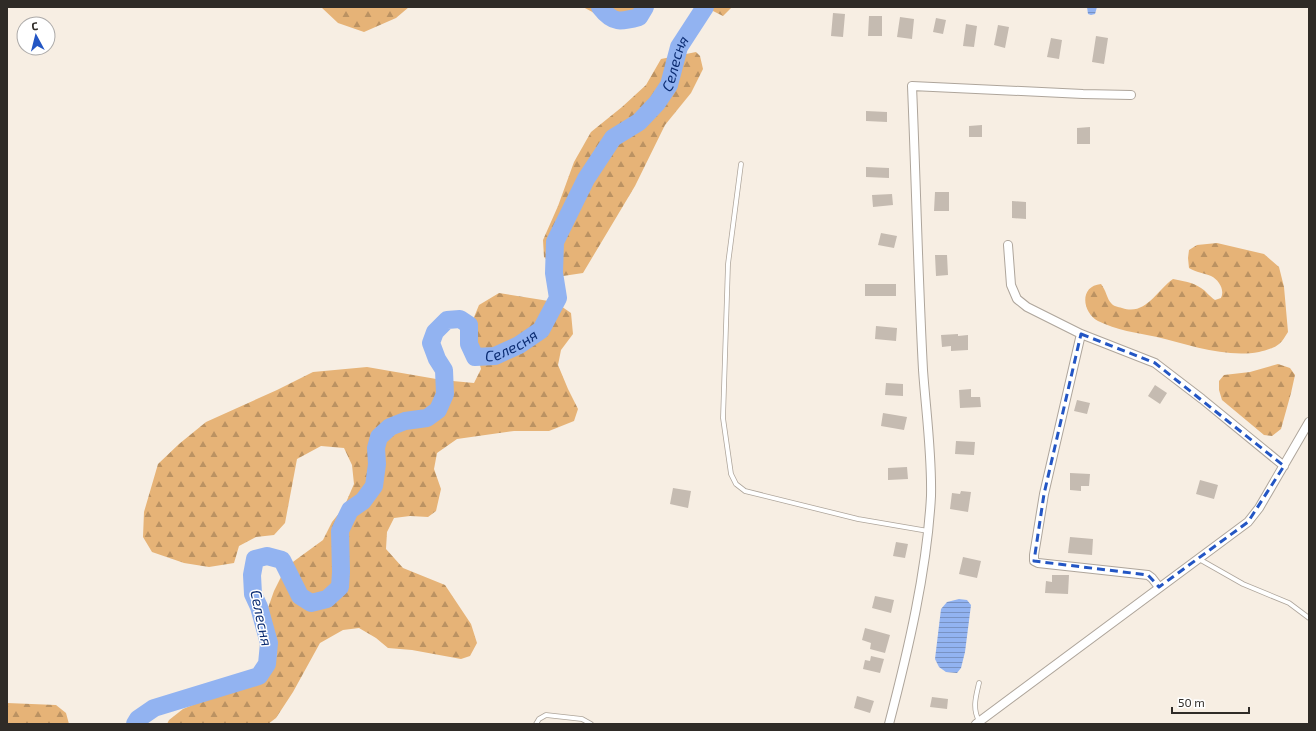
<svg xmlns="http://www.w3.org/2000/svg" width="1316" height="731" viewBox="0 0 1316 731" font-family="'Exo 2',sans-serif">
  <style>
    .forest { fill: url(#forest-firs) }
    .water { fill: url(#water-rules) }
    .lines { fill: none; stroke-linecap: round; stroke-linejoin: round }
    .river { stroke: #92b3f1; stroke-width: 18 }
    .building { fill: #c5bbb1 }
    .lane-casing { stroke: #aea59b; stroke-width: 5.5 }
    .street-casing { stroke: #aea59b; stroke-width: 10 }
    .lane { stroke: #fff; stroke-width: 4 }
    .street { stroke: #fff; stroke-width: 8 }
    .marked { fill: none; stroke: #2356c4; stroke-width: 3; stroke-dasharray: 8 5; stroke-linejoin: round }
    .labels { text-anchor: middle; stroke-width: 3; stroke-linejoin: round; paint-order: stroke }
    .water-label { font-size: 15px; font-style: italic; fill: #0c2d73; stroke: #fff }
  </style>
  <defs>
    <pattern id="forest-firs" width="22" height="20" patternUnits="userSpaceOnUse"><rect width="22" height="20" fill="#e6b377"/><path d="M5 1l3.5 6h-7zM16 11l3.5 6h-7z" fill="#bb9262"/></pattern>
    <pattern id="water-rules" width="6" height="5" patternUnits="userSpaceOnUse"><rect width="6" height="5" fill="#92b3f1"/><path d="M0 2.5h6" fill="none" stroke="#7892c3"/></pattern>
  </defs>
  <rect width="100%" height="100%" fill="#f7eee3"/>
  <path class="forest" d="M321,7H409L396,18L364,32L338,23Z
    M583,7H645L639,17L621,22L598,15Z
    M710,7H732L723,16L709,9Z
    M696,52L700,56L703,69L691,93L665,125L635,186L583,273L563,276L544,257L543,240L558,206L574,162L591,132L622,107L646,85L661,59Z
    M1217,243L1264,254L1279,267L1284,287L1288,332C1285,336 1283,341 1279,344C1275,348 1264,351 1259,352C1226,358 1189,345 1157,337C1137,333 1116,330 1098,321C1082,312 1079,286 1101,284C1106,290 1107,299 1111,303C1113,306 1118,307 1122,308C1146,316 1156,291 1173,279C1183,281 1192,282 1201,288C1206,291 1209,296 1215,300L1221,298C1225,290 1219,280 1211,276C1204,273 1198,273 1189,268L1188,258L1189,250L1197,245Z
    M499,293L555,302L571,313L573,334L561,350L558,365L568,389L578,409L574,421L549,431H514L457,439L437,453L434,469L441,489L436,511L428,517L410,516L394,518L387,532L386,549L403,568L445,585L471,624L477,643L470,656L461,659L412,650L388,648L376,638L359,628L343,630L320,643L293,692L276,718L268,724H167L169,720L183,709L212,697L264,680L272,671L277,654L268,608L274,591L286,567L323,540L332,522L344,507L354,484L352,465L344,448L321,446L297,459L285,523L274,535L256,537L239,546L234,563L209,567L184,563L152,552L143,537L144,512L158,464L179,444L206,422L277,390L313,372L367,367L442,380L474,383L481,369L470,327L479,305Z
    M1278,364L1290,368L1295,375L1291,393L1281,429L1272,436L1264,435L1222,400L1219,390V381L1224,375L1250,372Z
    M7,703L56,705L66,713L69,724H7Z"/>
  <path class="water" d="M1087,7H1097L1095,14L1091,15L1088,14Z
    M959,599L967,600L971,605L965,652L961,668L957,673L946,672L939,667L935,659L941,609L947,602Z"/>
  <g class="lines">
    <g class="river">
      <path d="M600,7C613,24 621,22 639,17L645,7"/>
      <path id="s1" d="M135,724L138,719L154,708L259,676L267,664L269,643L259,607L253,594L252,575L255,559L267,556L282,560L300,596L311,603L327,599L340,587L341,572L340,531L350,510L363,501L374,486L377,464L376,448L379,437L390,427L405,421L427,418L438,410L445,394L444,370L437,359L431,343L435,332L447,320L460,319L469,325V344L475,357L495,356L519,345L541,330L558,298L554,273L555,242L586,179L613,138L639,122L657,103L669,85L679,47L705,7"/>
    </g>
  </g>
  <path class="building" d="M833,13L845,14L843,37L831,36Z
    M869,16H882V36H868Z
    M900,17L914,19L912,39L897,37Z
    M936,18L946,20L943,34L933,32Z
    M966,24L977,26L974,47L963,46Z
    M998,25L1009,27L1005,48L994,45Z
    M1096,36L1108,38L1104,64L1092,62Z
    M1051,38L1062,40L1059,59L1047,57Z
    M866,111L887,112V122L866,121Z
    M982,125V137H969V126Z
    M1090,127V144H1077V128Z
    M866,167L889,168V178L866,177Z
    M935,192H949V211H934Z
    M892,194L893,205L873,207L872,195Z
    M1012,201L1026,202V219L1012,218Z
    M881,233L897,236L894,248L878,245Z
    M935,255H947L948,275L936,276Z
    M865,284H896V296H865Z
    M876,326L897,328L896,341L875,339Z
    M958,334V336L968,335V350L951,351V346L942,347L941,335Z
    M886,383L903,384V396L885,395Z
    M1155,385L1167,393L1160,404L1148,396Z
    M971,389V397H980L981,407L960,408L959,390Z
    M1077,400L1090,403L1087,414L1074,411Z
    M883,413L907,417L904,430L881,426Z
    M956,441L975,442L974,455L955,454Z
    M907,467L908,479L888,480V468Z
    M1070,473L1090,474L1089,486H1081V491L1070,490Z
    M1200,480L1218,485L1214,499L1196,494Z
    M673,488L691,491L688,508L670,504Z
    M961,491L971,492L968,512L950,509L952,493L960,494Z
    M1070,537L1093,539L1092,555L1068,553Z
    M896,542L908,544L905,558L893,556Z
    M963,557L981,561L977,578L959,574Z
    M1052,575H1069L1068,594L1045,593L1046,581L1052,582Z
    M875,596L894,600L891,613L872,608Z
    M865,628L890,635L885,653L870,649L871,643L862,640Z
    M871,656L884,659L880,673L863,669L865,660L870,661Z
    M857,696L874,701L870,713L854,708Z
    M932,697L948,699L947,709L930,707Z"/>
  <g class="lines">
    <defs>
      <path id="lane" d="M741,164L728,264L723,418L731,474L736,484L745,491L858,519L928,531
        M1199,559L1243,584L1289,603L1309,618
        M979,721C972,708 976,696 979,683
        M536,724L539,719L546,715L582,719L591,724"/>
      <path id="street" d="M1008,245L1011,285L1017,299L1027,307L1081,334L1155,363L1202,399L1284,466
        M1081,334L1044,494L1034,555V561L1038,563L1148,575L1152,578L1159,587
        M889,724C908,651 927,571 931,496C932,454 926,412 923,370C918,276 916,181 912,86L1083,94L1131,95
        M976,724L1248,522L1259,508L1309,422"/>
    </defs>
    <use href="#lane" class="lane-casing"/>
    <use href="#street" class="street-casing"/>
    <use href="#lane" class="lane"/>
    <use href="#street" class="street"/>
  </g>
  <path class="marked" d="M1081,334L1155,363L1284,466L1248,522L1159,587L1148,575L1034,561L1044,494Z"/>
  <g class="labels">
    <g class="water-label">
      <text dy="5" stroke="none"><textPath href="#s1" startOffset="1146">Селесня</textPath></text>
      <text dy="5" stroke="none"><textPath href="#s1" startOffset="799">Селесня</textPath></text>
      <text transform="translate(261 618) rotate(78)" y="5">Селесня</text>
    </g>
  </g>
  <rect width="1316" height="731" fill="none" stroke="#2f2b27" stroke-width="16"/>
  <g transform="translate(36 36) rotate(353)"><circle r="19" fill="#ffffff" stroke="#acaaa9"/>
  <path d="M0-3L7 15L0 10L-7 15Z" fill="#2356c4"/>
  <text y="-6" font-size="11" font-weight="bold" text-anchor="middle" fill="#2f2b27">С</text>
  </g>
  <path d="M1172 707v6h77v-6" fill="none" stroke="#2f2b27" stroke-width="2"/>
  <text x="1178" y="707" font-size="12" fill="#2f2b27" stroke="#ffffff" stroke-width="3" paint-order="stroke">50 m</text>
</svg>
